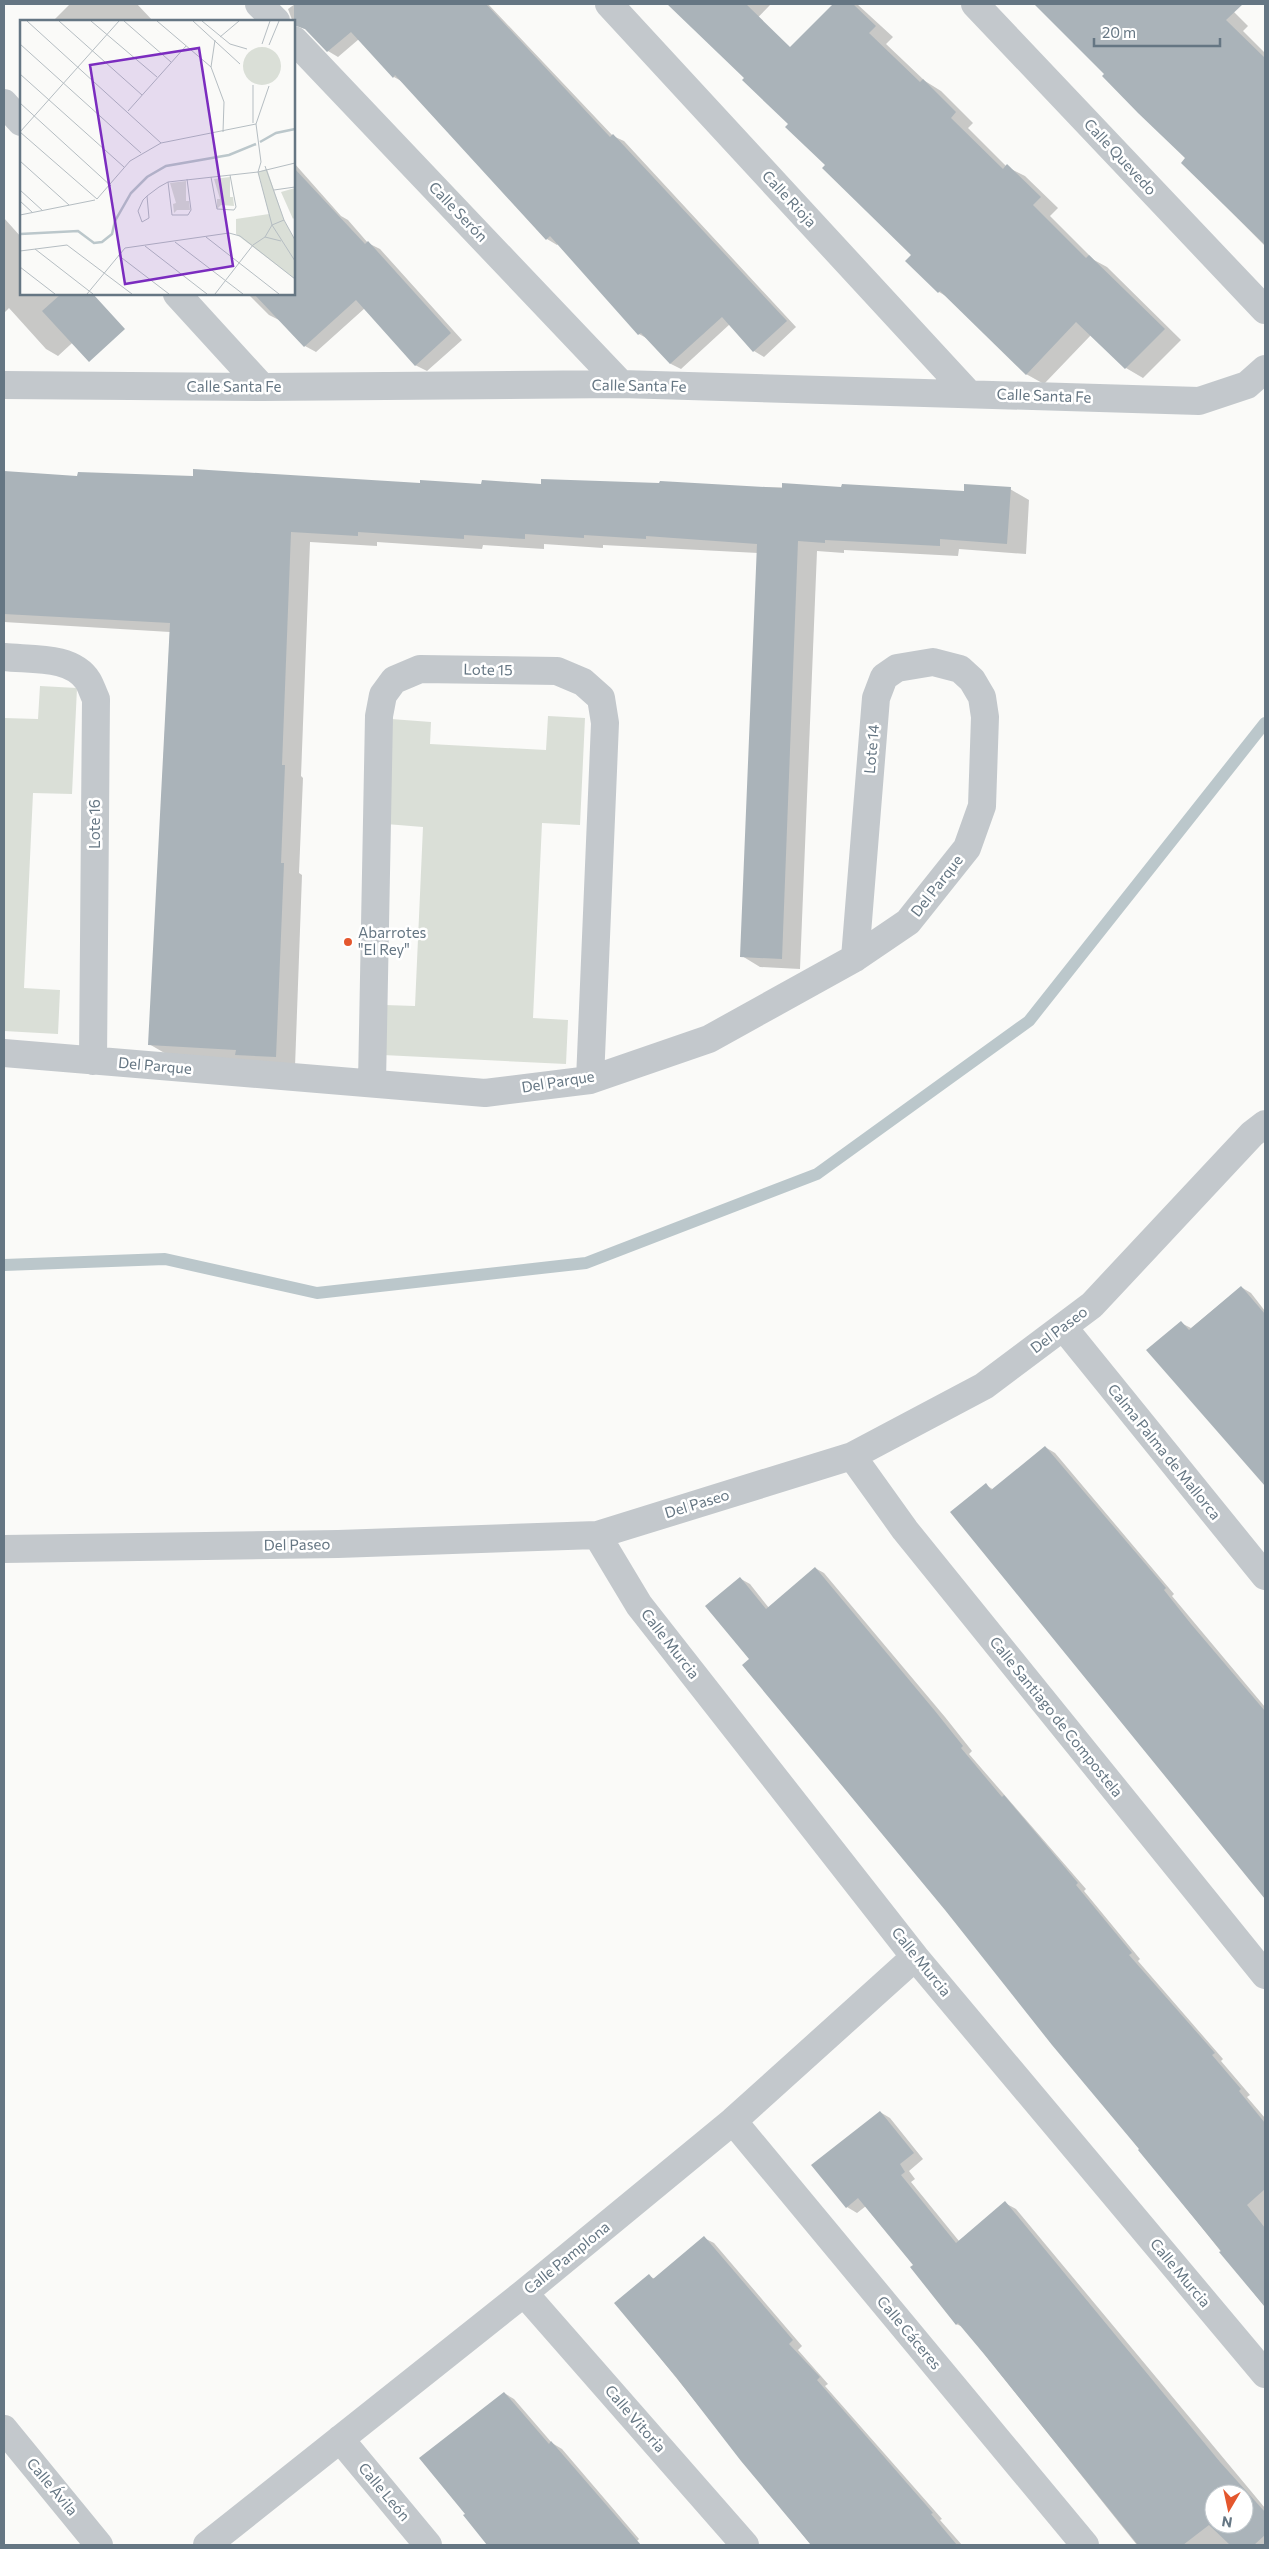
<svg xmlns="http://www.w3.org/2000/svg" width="1269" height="2549" viewBox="0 0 1269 2549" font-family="Commissioner,sans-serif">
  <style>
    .green { fill: #dadfd7 }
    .shadow { fill: #0003; fill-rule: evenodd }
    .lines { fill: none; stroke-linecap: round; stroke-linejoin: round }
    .stream { stroke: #bbc7cb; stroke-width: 12 }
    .building { fill: #aab3b9; fill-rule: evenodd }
    .minor { stroke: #c3c8cc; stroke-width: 28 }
    .poi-dot { fill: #e4572e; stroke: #fff; stroke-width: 2 }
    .labels { text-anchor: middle; stroke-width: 5; stroke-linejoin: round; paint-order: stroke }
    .street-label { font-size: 15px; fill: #657683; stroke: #fff }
    .poi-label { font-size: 15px; fill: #657683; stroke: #fff; text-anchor: start }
    .inset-river { fill: none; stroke: #bbc7cb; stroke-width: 2.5 }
    .inset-road { fill: none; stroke: #b5bdc2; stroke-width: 1 }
    .view { fill: #7b2cbf; fill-opacity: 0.15; stroke: #7b2cbf; stroke-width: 2.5 }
    .inset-edge { fill: none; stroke: #657683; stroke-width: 2.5 }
  </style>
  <rect width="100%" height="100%" fill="#fafaf8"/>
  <path class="green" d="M40,686L77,688L72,794L33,793L24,988L60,990L58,1034L4,1031V718L38,719Z
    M548,716L585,718L580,825L542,823L533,1018L568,1020L566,1064L383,1055L385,1005L415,1006L423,827L386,824L391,719L431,722L430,744L546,750Z"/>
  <path class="shadow" d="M70,4H137L153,21H53Z
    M295,4H488L613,136L624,141L796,327L764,357L754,351L730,324L681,369L671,364L648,339L639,334L558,244L557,245L547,239L403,82L394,77L359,39L338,57L328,51L308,30L294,25L288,9Z
    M668,4H771L725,51L708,41Z
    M835,4H857L893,37L886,44L925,81L941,91L973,123L968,128L1007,167L1025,176L1058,208L1050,216L1094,260L1107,267L1181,340L1143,378L1126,368L1091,335L1044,384L1026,374L951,299L939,292L906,261L913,255L790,124L752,87Z
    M1036,4H1226L1248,26L1243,31L1265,53V246L1183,163L1187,158Z
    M294,163L341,216L348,220L368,243L380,249L462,340L427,371L415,365L365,308L316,352L305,346L281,321L269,315L248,294H294Z
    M4,218L21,237V294H68L95,322L58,356L46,349L9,308L4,313Z
    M4,472L79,478L482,485L843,488L965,492L1010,489L1029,500L1026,554L959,549L958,556L844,550V553L817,551L800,969L760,967L742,956L758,553L603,545V548L544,544V549L483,545L482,549L377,542V546L310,542L301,776L303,778L299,873L302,875L295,1067L168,1055L149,1044L170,632L4,622Z
    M1241,1287L1251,1293L1265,1311V1484L1148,1350L1181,1323L1191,1328Z
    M1045,1447L1055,1453L1174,1594L1172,1596L1265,1707V1897L1168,1776L986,1485L994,1490Z
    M815,1568L824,1573L945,1717L972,1751L969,1754L1086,1889L1084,1891L1140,1959L1138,1961L1223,2059L1221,2061L1250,2095L1247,2097L1265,2118V2307L751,1660L741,1579L750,1584L769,1608Z
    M880,2112L890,2118L923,2159L909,2171L915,2179L911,2182L959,2241L1005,2203L1016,2209L1265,2508V2545H1137L963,2327L956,2324L915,2265L866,2206L857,2213L847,2207ZM1214,2494H1244V2524H1214Z
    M704,2238L714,2243L802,2346L798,2350L828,2384L825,2386L942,2519L940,2520L962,2545H811L616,2303L649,2276L655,2279Z
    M504,2393L514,2399L552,2443L562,2449L639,2539L636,2542L639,2545H492L421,2459Z"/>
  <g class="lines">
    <path class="stream" d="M4,1265L165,1259L317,1293L586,1263L817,1174L1029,1021L1265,723"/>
  </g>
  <path class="building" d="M294,4H486L610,137L613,134L787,321L753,352L722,317L670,364L641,333L638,335L550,236L546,240L395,75L393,78L351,32L327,52L305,29L294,25Z
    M667,4H746L790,47L833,4H853L876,26L869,33L920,82L923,79L956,112L951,118L1003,169L1007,164L1041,197L1033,205L1086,258L1089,255L1165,329L1125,369L1076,322L1026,375L940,291L938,293L905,261L911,255L822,168L825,165L785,127L788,124L742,80L744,78Z
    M1034,4H1243L1226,20L1265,58V245L1181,163L1185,158L1138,113L1102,76L1104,74Z
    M294,168L365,244L368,241L451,333L415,366L356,300L304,347L254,294H294Z
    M61,294H93L125,329L89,362L42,311Z
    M193,469L420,483V480L481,484L482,480L541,484V479L659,483L660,481L782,488V483L841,487L842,484L964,491V484L1011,487L1007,544L940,539V546L825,540V543L798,541L782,959L740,957L757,544L646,536V539L584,535V538L525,534V539L464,535V539L358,532V536L291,532L282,765H285L281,863H284L276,1057L235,1055L236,1050L148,1045L170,623L4,614V471L77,476L78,472L193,476Z
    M1241,1286L1265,1314V1486L1146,1350L1181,1321L1189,1330Z
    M1045,1446L1166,1588L1164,1590L1191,1624L1265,1711V1899L950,1512L986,1483L991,1490Z
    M815,1567L935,1711L963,1746L961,1748L1002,1797L1004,1795L1078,1883L1076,1885L1132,1953L1129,1955L1215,2053L1212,2055L1241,2089L1239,2091L1265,2123V2189L1247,2205L1265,2228V2307L1219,2252L1221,2251L1138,2150L1139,2149L1052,2045L945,1910L742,1665L749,1659L705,1606L740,1577L766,1609Z
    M880,2111L914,2153L900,2164L905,2172L901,2175L956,2243L1005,2201L1220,2462L1265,2512V2535L1254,2545H1230L1209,2525L1183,2545H1138L984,2354L958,2323L956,2325L910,2267L913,2265L858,2198L846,2208L811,2165ZM1214,2494H1244V2524H1214Z
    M704,2236L793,2340L789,2344L820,2377L817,2380L933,2513L931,2514L957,2545H811L741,2461L676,2377L614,2303L649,2274L653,2279Z
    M504,2392L549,2444L551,2441L641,2545H487L463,2515L465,2514L419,2458Z"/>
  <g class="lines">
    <path class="minor" d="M259,4L276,21
      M609,4L969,394
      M975,4L1265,310
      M294,40L621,384
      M4,103L21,122
      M177,294L262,387
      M4,385L262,387L621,384L1199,401L1247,385L1265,369
      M4,657C30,660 72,655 88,681C91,686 93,693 96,699L93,1061
      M4,1053L485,1093L590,1080L709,1039L855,958L908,922L967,848L982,806L985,717L982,697L972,680L960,669L933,662L897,668L884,677L876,698L855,958
      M372,1083L379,716L383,695L394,680L420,669L557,671L583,682L601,698L605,723L590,1080
      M1064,1328L1265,1576
      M852,1456L905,1530L1265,1975
      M597,1535L639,1605L915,1957L1265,2374
      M4,1549L338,1544L597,1535L852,1456L984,1386L1092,1305L1252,1134L1265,1124
      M733,2121L1085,2545
      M524,2293L745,2545
      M4,2429L99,2545
      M340,2439L428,2545
      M207,2545L524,2293L733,2121L915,1957"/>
  </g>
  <circle class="poi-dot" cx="348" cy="942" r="5"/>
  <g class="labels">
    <g class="street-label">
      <text transform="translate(1120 157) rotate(47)" y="5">Calle Quevedo</text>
      <text transform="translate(789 199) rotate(47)" y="5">Calle Rioja</text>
      <text transform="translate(458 212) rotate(46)" y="5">Calle Serón</text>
      <text transform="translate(639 386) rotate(1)" y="5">Calle Santa Fe</text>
      <text x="234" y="392">Calle Santa Fe</text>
      <text transform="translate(1044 396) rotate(2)" y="5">Calle Santa Fe</text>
      <text transform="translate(488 670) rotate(1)" y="5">Lote 15</text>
      <text transform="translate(872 749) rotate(-85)" y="5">Lote 14</text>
      <text transform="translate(95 824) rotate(-90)" y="5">Lote 16</text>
      <text transform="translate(937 886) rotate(-52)" y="5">Del Parque</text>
      <text transform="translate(155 1066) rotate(5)" y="5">Del Parque</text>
      <text transform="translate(558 1082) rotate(-9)" y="5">Del Parque</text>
      <text transform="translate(1059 1330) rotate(-37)" y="5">Del Paseo</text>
      <text transform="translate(1164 1452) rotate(51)" y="5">Calma Palma de Mallorca</text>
      <text transform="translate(697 1504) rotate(-17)" y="5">Del Paseo</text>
      <text transform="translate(297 1545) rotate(-1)" y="5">Del Paseo</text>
      <text transform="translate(670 1644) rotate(52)" y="5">Calle Murcia</text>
      <text transform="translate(1056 1717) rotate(51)" y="5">Calle Santiago de Compostela</text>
      <text transform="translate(921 1962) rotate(51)" y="5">Calle Murcia</text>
      <text transform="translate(567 2258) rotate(-39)" y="5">Calle Pamplona</text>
      <text transform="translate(1180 2273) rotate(50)" y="5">Calle Murcia</text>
      <text transform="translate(909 2333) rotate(50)" y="5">Calle Cáceres</text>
      <text transform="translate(635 2419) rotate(49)" y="5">Calle Vitoria</text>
      <text transform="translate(52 2487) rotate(50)" y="5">Calle Ávila</text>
      <text transform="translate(384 2492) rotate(50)" y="5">Calle León</text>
    </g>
    <g class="poi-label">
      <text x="358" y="938">Abarrotes<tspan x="358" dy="17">"El Rey"</tspan></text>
    </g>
  </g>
  <g transform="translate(20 20)">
    <rect width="275" height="275" fill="#fafaf8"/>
    <path d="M223 46a19 19 0 1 1 38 0a19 19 0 1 1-38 0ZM247,149L264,200L275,220V259L216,214V199L249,194L238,152ZM210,157V177H213L214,186L201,185L197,189V179H200L194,159ZM166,161V181H169L170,190H157L154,193L153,184L156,183L150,163ZM275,168V197L273,199L261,172Z" fill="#dadfd7"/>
    <path class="inset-river" d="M240,122L256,113L275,109M0,214L58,211L74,223L82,222L92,214L95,201L111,173L127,157L146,146L209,135L236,124"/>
    <path class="inset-road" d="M7,1L141,123M39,1L122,75M71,1L137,57M104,1L151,42M137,1L191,47M173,1L220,44M182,1L210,24L227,29M200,17L219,1M195,20L191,47L204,82L203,112M0,24L121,133M242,24L250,1M249,25L259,1M0,54L104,147M249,66L236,104L241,142L238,152L252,205L275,241M0,83L91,166M108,91L166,26M233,103V65M0,112L77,179L110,141L141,123L236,104M0,112L99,1M0,141L49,185M245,146L264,200L275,220M191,157L197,189L214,190L216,187L210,155M148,162L152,195H168L171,190L167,159M0,170L23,191M254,170L275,167M127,176L129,198L122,202L118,191L123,180L127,176L139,167L148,162L238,152L275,143M0,181L13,193M0,195L75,180M186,217L259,274M245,217L261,221M155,222L223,274M125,226L187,274M15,229L73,274M0,231L47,225L112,274M98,235L149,274M0,247L35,274M67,274L105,228L209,213L220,216L275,259M195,274L233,225L245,217L252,205L264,200"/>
    <path class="view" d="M179,28L213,246L105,264L70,45Z"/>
    <rect width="275" height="275" class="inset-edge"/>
  </g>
  <rect width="1269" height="2549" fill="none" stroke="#657683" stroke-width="10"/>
  <g transform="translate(1229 2509) rotate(189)"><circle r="24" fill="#ffffff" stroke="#c1c8cd"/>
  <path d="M0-4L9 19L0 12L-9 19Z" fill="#e4572e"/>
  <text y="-8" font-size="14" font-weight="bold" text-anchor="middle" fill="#657683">N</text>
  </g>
  <path d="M1094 38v8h126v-8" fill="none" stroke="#657683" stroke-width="2.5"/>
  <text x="1102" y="38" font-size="15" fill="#657683" stroke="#ffffff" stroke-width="4" paint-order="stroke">20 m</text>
</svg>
